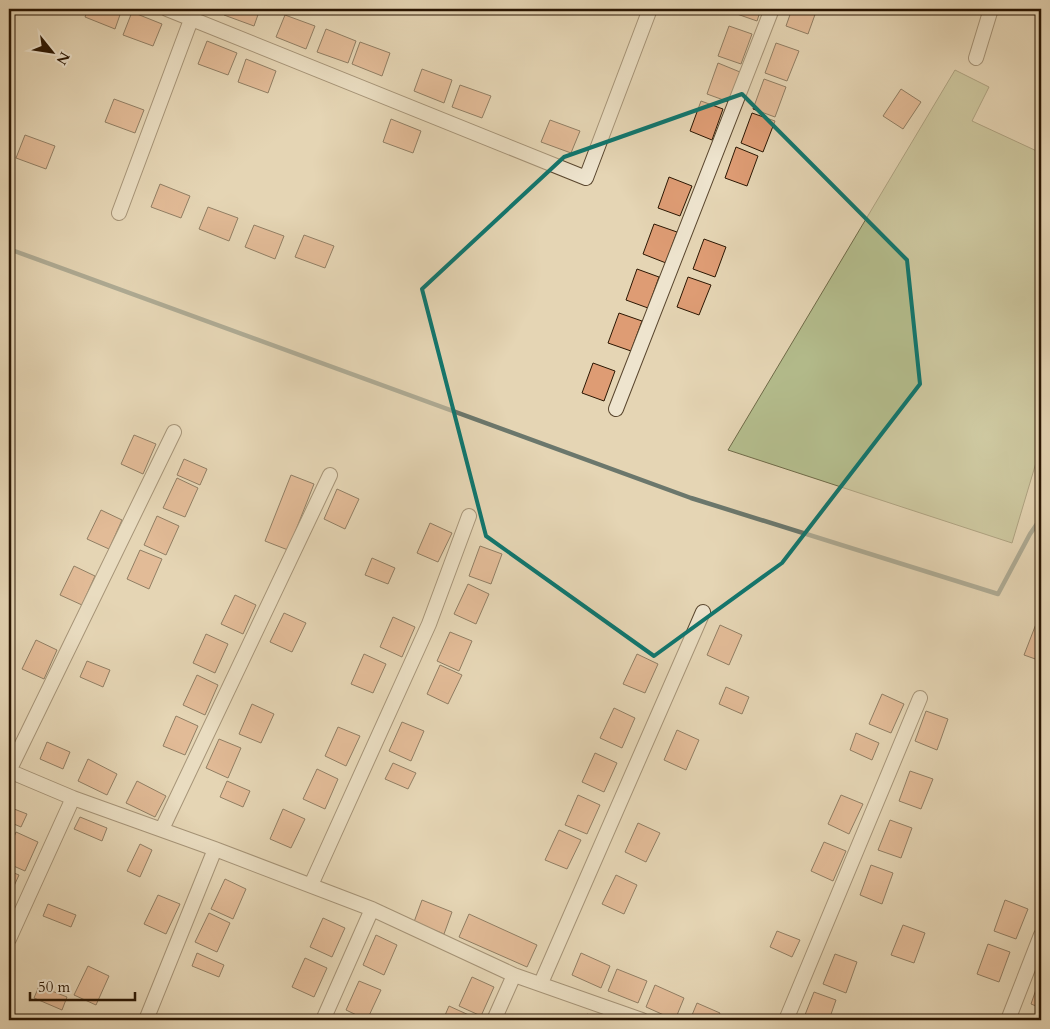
<svg xmlns="http://www.w3.org/2000/svg" width="1050" height="1029" viewBox="0 0 1050 1029" font-family="Cardo,serif">
  <style>
    .green { fill: #b4bd8d; stroke: #6f6a48 }
    .lines { fill: none; stroke-linecap: round; stroke-linejoin: round }
    .stream { stroke: #6b776c; stroke-width: 4.5 }
    .building { fill: #de9c74; stroke: #2a1602 }
    .minor-casing { stroke: #59462e; stroke-width: 16 }
    .minor { stroke: #eee4ce; stroke-width: 14 }
    .marked { fill: none; stroke: #0f766e; stroke-width: 4; stroke-linejoin: round }
  </style>
  <rect width="100%" height="100%" fill="#e5d5b4"/>
  <filter id="stains"><feTurbulence type="fractalNoise" baseFrequency=".004" numOctaves="4"/><feColorMatrix values="0 0 0 0 .2 0 0 0 0 .09 0 0 0 0 .02 0 0 0 .5 -.17"/></filter>
  <radialGradient id="worn" r=".72"><stop offset=".6" stop-color="#630" stop-opacity="0"/><stop offset="1" stop-color="#630" stop-opacity=".3"/></radialGradient>
  <path class="green" d="M955,70L989,87L972,121L1041,153V446L1012,543L728,450Z"/>
  <g class="lines">
    <path class="stream" d="M9,249L691,498L998,594L1030,534L1041,518"/>
  </g>
  <path class="building" d="M88,9H122L115,29L85,17Z
    M226,9H260L254,26L224,15Z
    M736,9H761L757,21L734,13Z
    M792,9H817L808,34L786,26Z
    M132,12L162,24L153,46L123,35Z
    M285,15L315,26L306,49L276,37Z
    M729,26L752,34L741,64L718,56Z
    M326,29L356,41L348,63L317,52Z
    M207,41L237,53L228,75L198,64Z
    M360,42L390,53L382,76L352,64Z
    M776,43L799,51L787,81L765,73Z
    M246,59L276,71L268,93L238,82Z
    M718,63L740,72L729,102L707,94Z
    M422,69L452,80L444,103L414,91Z
    M764,79L786,87L775,117L753,109Z
    M460,85L491,96L482,118L452,107Z
    M901,89L921,102L903,129L883,116Z
    M114,99L144,110L135,133L105,122Z
    M701,101L723,109L712,140L690,131Z
    M752,113L775,121L763,152L741,143Z
    M391,119L421,131L413,153L383,142Z
    M550,120L580,131L571,153L541,142Z
    M25,135L55,146L46,169L16,158Z
    M736,147L758,156L747,186L725,178Z
    M669,177L692,186L680,216L658,208Z
    M160,184L190,196L181,218L151,207Z
    M208,207L238,218L229,241L199,229Z
    M654,224L677,232L666,263L643,254Z
    M254,225L284,236L275,259L245,247Z
    M304,235L334,246L325,268L295,257Z
    M704,239L726,247L715,277L693,269Z
    M637,269L659,277L648,308L626,300Z
    M688,277L711,285L699,315L677,307Z
    M619,313L642,321L631,351L608,343Z
    M593,363L615,371L604,401L582,393Z
    M134,435L156,444L143,474L121,464Z
    M184,459L207,469L200,485L177,475Z
    M291,475L314,484L288,550L265,541Z
    M177,478L198,488L185,517L163,508Z
    M337,489L359,499L345,529L324,519Z
    M101,510L122,520L109,549L87,539Z
    M157,516L179,526L166,555L144,545Z
    M430,523L452,533L438,562L417,553Z
    M480,546L502,554L491,584L469,576Z
    M140,550L162,559L149,589L127,579Z
    M372,558L395,568L388,584L365,575Z
    M74,566L95,576L82,605L60,595Z
    M468,584L489,594L476,624L454,614Z
    M235,595L256,605L243,634L221,624Z
    M284,613L306,623L292,652L270,642Z
    M393,617L415,627L402,657L380,647Z
    M1036,624L1041,626V661L1024,655Z
    M720,625L742,635L729,665L707,655Z
    M450,632L472,641L459,671L437,661Z
    M206,634L228,644L215,673L193,663Z
    M36,640L57,650L44,679L22,669Z
    M364,654L386,664L373,693L351,684Z
    M637,654L658,664L645,693L623,684Z
    M87,661L110,670L103,687L80,677Z
    M440,665L462,675L448,704L427,694Z
    M197,675L218,685L205,715L183,705Z
    M726,687L749,697L742,714L719,704Z
    M882,694L904,704L891,733L869,724Z
    M252,704L274,714L261,743L239,734Z
    M614,708L635,718L622,748L600,738Z
    M926,711L948,719L937,750L915,741Z
    M176,716L198,726L185,755L163,746Z
    M402,722L424,731L411,761L389,751Z
    M338,727L360,736L346,766L325,756Z
    M677,730L699,740L686,770L664,760Z
    M856,733L879,743L872,760L850,750Z
    M219,739L241,748L228,778L206,768Z
    M47,742L70,752L63,769L40,759Z
    M595,753L617,763L604,792L582,782Z
    M88,759L117,774L107,795L78,781Z
    M393,763L416,773L408,789L385,779Z
    M317,769L338,779L325,809L303,799Z
    M910,771L933,779L921,809L899,801Z
    M137,781L166,796L155,817L126,803Z
    M227,781L250,791L243,807L220,797Z
    M578,795L600,805L587,834L565,825Z
    M841,795L863,804L849,834L828,824Z
    M9,807L27,814L21,827L9,822Z
    M283,809L305,819L291,848L270,839Z
    M80,817L107,828L102,841L74,829Z
    M890,820L912,828L901,858L878,850Z
    M638,823L660,833L646,862L625,852Z
    M559,830L581,840L567,869L545,860Z
    M16,832L38,842L25,871L9,864V849Z
    M824,842L846,851L833,881L811,871Z
    M140,844L152,850L140,877L127,871Z
    M871,865L893,873L882,904L860,895Z
    M9,871L19,875L9,897Z
    M616,875L637,885L624,914L602,904Z
    M225,879L246,889L233,919L211,909Z
    M158,895L180,904L166,934L144,924Z
    M422,900L452,912L444,934L414,922Z
    M1005,900L1028,909L1016,939L994,931Z
    M48,904L76,915L71,927L43,916Z
    M209,913L230,923L217,952L195,942Z
    M469,914L537,945L527,967L459,937Z
    M323,918L345,928L332,957L310,947Z
    M903,925L925,933L914,963L891,955Z
    M777,931L800,940L792,957L770,947Z
    M376,935L397,945L384,975L363,965Z
    M988,944L1010,952L999,982L977,974Z
    M197,953L224,965L219,977L192,966Z
    M581,953L610,966L601,988L572,975Z
    M835,954L857,962L846,993L823,984Z
    M305,958L327,968L314,997L292,987Z
    M88,966L109,976L96,1005L74,995Z
    M617,969L647,981L638,1003L608,991Z
    M1041,975V1008L1031,1004Z
    M472,977L494,987L481,1016L459,1006Z
    M359,981L381,990L367,1020L346,1010Z
    M655,985L684,998L675,1020L646,1007Z
    M39,986L67,997L62,1010L34,998Z
    M814,992L836,1000L829,1020H803Z
    M697,1003L720,1013L717,1020H690Z
    M449,1006L471,1016L469,1020H443Z
    M587,1014L603,1020H584Z"/>
  <g class="lines">
    <defs>
      <path id="minor" d="M167,9L586,178L650,9
        M976,58L991,9
        M119,213L195,9
        M616,409L772,9
        M9,771L73,798L215,849L372,909L514,975L642,1020
        M9,771L174,432
        M162,829L330,475
        M311,885L429,624L469,516
        M9,939L73,798
        M541,983L703,612
        M146,1020L215,849
        M323,1020L372,909
        M494,1020L514,975
        M786,1020L920,698
        M1008,1020L1041,935"/>
    </defs>
    <use href="#minor" class="minor-casing"/>
    <use href="#minor" class="minor"/>
  </g>
  <path d="M0 0H1050V1029H0ZM742,94L907,260L920,384L782,563L654,656L486,536L422,289L564,157Z" fill="#e5d5b4" fill-opacity=".55" fill-rule="evenodd"/>
  <path class="marked" d="M742,94L907,260L920,384L782,563L654,656L486,536L422,289L564,157Z"/>
  <rect width="1050" height="1029" fill="none" stroke="#e5d5b4" stroke-width="30"/>
  <rect x="10" y="10" width="1030" height="1009" fill="none" stroke="#2a1602" stroke-width="2.5"/>
  <rect x="15" y="15" width="1020" height="999" fill="none" stroke="#2a1602"/>
  <g transform="translate(52 52) rotate(120)" stroke="#eee4ce" stroke-width="4" paint-order="stroke">
  <path d="M0-4L9 19L0 12L-9 19Z" fill="#2a1602"/>
  <text y="-8" font-size="14" font-weight="bold" text-anchor="middle" fill="#2a1602">N</text>
  </g>
  <path d="M30 992v8h105v-8" fill="none" stroke="#2a1602" stroke-width="2.5"/>
  <text x="38" y="992" font-size="15" fill="#2a1602" stroke="#eee4ce" stroke-width="4" paint-order="stroke">50 m</text>
  <rect width="100%" height="100%" filter="url(#stains)"/>
  <rect width="100%" height="100%" fill="url(#worn)"/>
</svg>
